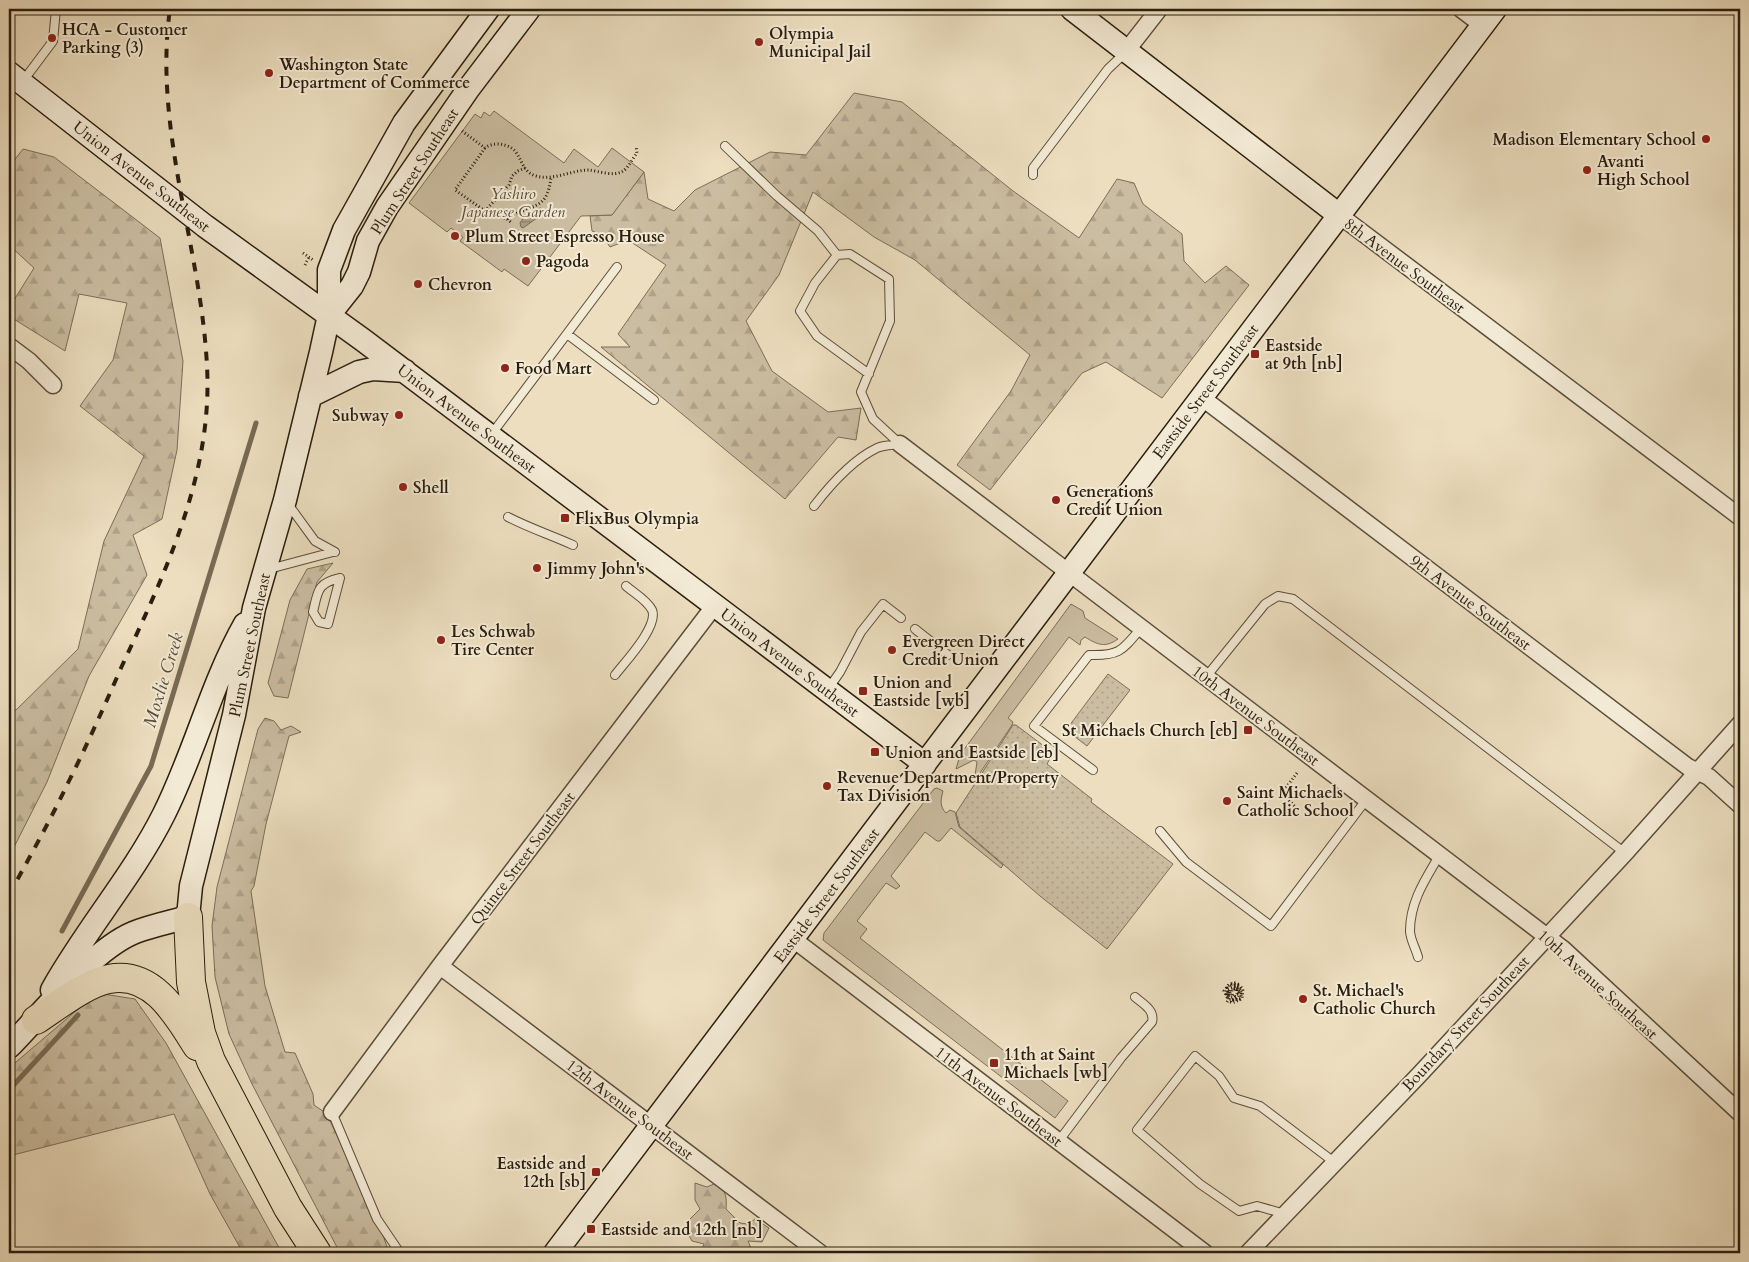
<svg xmlns="http://www.w3.org/2000/svg" width="1749" height="1262" viewBox="0 0 1749 1262" font-family="Cardo,serif">
  <style>
    .forest { fill: url(#forest-firs); stroke: #7a6e58 }
    .park { fill: url(#park-dots); stroke: #7a6e58 }
    .garden { fill: #cbbda1; stroke: #7a6e58 }
    .water { fill: url(#water-rules); stroke: #776a54 }
    .lines { fill: none; stroke-linecap: round; stroke-linejoin: round }
    .stream { stroke: #776a54; stroke-width: 5 }
    .lane-casing { stroke: #5a4e3a; stroke-width: 10 }
    .street-casing { stroke: #5a4e3a; stroke-width: 19 }
    .secondary-casing { stroke: #2a1e0e; stroke-width: 25 }
    .highway-casing { stroke: #2a1e0e; stroke-width: 30 }
    .path { stroke: #2a1e0e; stroke-width: 3; stroke-dasharray: 1 2.5; stroke-linecap: butt }
    .lane { stroke: #f3ead5; stroke-width: 8 }
    .street { stroke: #f3ead5; stroke-width: 16 }
    .secondary { stroke: #f3ead5; stroke-width: 22 }
    .highway { stroke: #ecdebf; stroke-width: 28 }
    .rail { stroke: #2a1e0e; stroke-width: 4; stroke-dasharray: 9 9; stroke-linecap: butt }
    .poi-dot { fill: #8f2418; stroke: #f3ead5; stroke-width: 2 }
    .labels { text-anchor: middle; stroke-width: 4; stroke-linejoin: round; paint-order: stroke }
    .poi-label { font-size: 16px; font-weight: bold; fill: #2a1e0e; stroke: #f3ead5; text-anchor: start }
    .street-label { font-size: 16px; fill: #2a1e0e; stroke: #f3ead5 }
    .park-label { font-size: 16px; font-style: italic; fill: #5a4e3a; stroke: #f3ead5 }
    .water-label { font-size: 18px; font-style: italic; fill: #574a37; stroke: #f3ead5 }
  </style>
  <defs>
    <pattern id="forest-firs" width="22" height="20" patternUnits="userSpaceOnUse" patternTransform="scale(1.25)"><rect width="22" height="20" fill="#cbbda1"/><path d="M5 1l3.5 6h-7zM16 11l3.5 6h-7z" fill="#aea289"/></pattern>
    <pattern id="park-dots" width="8" height="8" patternUnits="userSpaceOnUse" patternTransform="scale(1.25)"><rect width="8" height="8" fill="#cbbda1"/><path d="M2 2h.1M6 6h.1" fill="none" stroke="#aea289" stroke-width="1.8" stroke-linecap="round"/></pattern>
    <pattern id="water-rules" width="6" height="5" patternUnits="userSpaceOnUse" patternTransform="scale(1.25)"><rect width="6" height="5" fill="#aa9d83"/><path d="M0 2.5h6" fill="none" stroke="#8b7f6a"/></pattern>
  </defs>
  <rect width="100%" height="100%" fill="#ecdebf"/>
  <filter id="stains"><feTurbulence type="fractalNoise" baseFrequency=".004" numOctaves="4"/><feColorMatrix values="0 0 0 0 .2 0 0 0 0 .09 0 0 0 0 .02 0 0 0 .5 -.17"/></filter>
  <radialGradient id="worn" r=".72"><stop offset=".6" stop-color="#630" stop-opacity="0"/><stop offset="1" stop-color="#630" stop-opacity=".3"/></radialGradient>
  <path class="forest" d="M854,93L902,102L1013,191L1079,238L1117,179L1134,183L1143,204L1182,234L1184,261L1205,283L1226,266L1249,285L1162,398L1106,362L1082,373L990,490L957,465L1011,391L1030,355L915,260L874,237L813,192L779,275L746,321L772,371L828,412L861,408L856,440L838,437L785,499L601,347H630L618,334L666,265L628,240L610,247L602,235L592,231L590,216L612,215L644,172L648,199L674,211L695,190L770,152L806,155Z
    M23,149L54,157L160,238L183,361L177,450L162,519L133,535L147,575L89,676L47,782L9,857V711L16,710L78,649L104,541L144,456L80,406L113,360L127,303L79,294L65,351L9,316V308L34,268L9,245V167Z
    M333,563L317,582L288,698L274,696L268,683L290,600L307,569Z
    M265,718L274,721L281,730L291,726L301,732L289,736L266,824L254,886L251,891L265,986L285,1052L295,1053L313,1094L314,1105L327,1114L384,1238L387,1247L384,1253H340L252,1084L229,1034L215,977L212,926L217,887L258,729Z
    M97,993L135,999L166,1043L282,1253H243L210,1194L174,1114L9,1156V1068Z
    M695,1183L707,1187L716,1183C726,1190 727,1197 726,1209L740,1223L748,1224L755,1219L769,1228L762,1242L748,1241L753,1253H700L704,1244L692,1241L687,1232L690,1219L700,1209L695,1200Z"/>
  <path class="park" d="M1108,674L1130,690L1087,746L1066,730Z
    M1013,725H1016L1053,753L1047,764L1092,799L1091,802L1173,864L1107,949L1040,896L960,827L956,813Z"/>
  <path class="garden" d="M494,111L564,163L574,149L598,167L612,148L644,172L612,215L581,216L528,286L504,269L502,272L460,241L463,237L451,228L447,232L409,203L475,114L481,118L484,112L490,116Z
    M1071,604L1083,611L1085,618L1118,639C1105,648 1098,645 1085,637L1081,640L1080,645L1069,637L1008,718L1013,722L1012,725L974,782L977,762L974,760L956,769L960,755Z
    M937,788L943,791C941,799 939,806 946,813L950,810L955,812L959,827L1003,865L1001,868L951,828L940,841H937L925,832L891,876L900,886L896,889L886,883L857,921L867,929L860,938L1068,1101L1055,1118L823,940L824,933L934,789Z"/>
  <path class="water" d="M541,208L543,211L541,215L523,228L521,227L520,223L528,211H536V209Z"/>
  <g class="lines">
    <path class="stream" d="M62,931L151,766L256,423
      M9,1090L78,1015"/>
    <defs>
      <path id="lane" d="M23,81L53,41L56,9
        M725,146L777,196L818,231L837,255
        M1033,175V168L1108,69L1126,52
        M567,334L654,400
        M869,374L817,336L800,311L815,283L837,255L850,254L889,279L890,321L861,392L873,419L900,444
        M491,435L617,267
        M288,504L315,541L335,552
        M814,506C831,484 852,460 877,448C883,445 893,445 900,444
        M508,517C529,528 551,535 573,545
        M269,569L333,552
        M340,578L328,624L319,622L313,612C318,591 317,583 340,578Z
        M915,629L948,655
        M615,675C625,662 659,626 652,610C647,600 634,593 626,586
        M1206,677L1265,604L1278,596L1293,599L1625,853
        M828,689L840,672L861,632L883,604L901,618
        M1093,770L1034,726L1089,655C1119,656 1122,651 1141,628
        M1160,831L1186,862L1271,926L1366,800
        M1418,957C1416,949 1410,939 1410,931C1410,902 1425,880 1439,856
        M332,1112L377,1219L400,1253
        M1058,1142L1121,1058L1152,1022C1155,1010 1143,1004 1135,997
        M1285,1214L1257,1206L1239,1211L1200,1184L1137,1130L1195,1056L1219,1076L1234,1098L1260,1106L1334,1162"/>
      <path id="street" d="M1461,9L1482,25
        M1127,50L1159,9
        M1339,215L1740,517
        M9,346L29,361L53,385
        M1201,397L1688,767L1709,777L1740,805
        M900,444L1563,949L1740,1113
        M793,939L1205,1253
        M440,966L820,1253
        M332,1112L440,966L715,605
        M1248,1253L1419,1075L1625,853L1740,724"/>
      <path id="secondary" d="M1072,9L1339,215
        M9,73L205,226L363,340L925,764
        M329,315L352,286L359,272L368,241L387,207L469,88L529,9
        M310,396L359,372L373,369L405,371
        M52,990C86,929 133,876 164,814C195,752 211,684 245,624
        M9,1047C42,1014 91,951 133,933C150,926 170,922 188,917L191,886L234,715L254,608L285,500L321,352L329,315V270L344,230L404,123L488,9
        M555,1253L1495,9"/>
      <path id="highway" d="M188,917L191,982L201,1033L211,1061L288,1208L317,1253
        M36,1020C56,1007 86,983 109,979C153,970 178,1016 197,1046"/>
    </defs>
    <use href="#lane" class="lane-casing"/>
    <use href="#street" class="street-casing"/>
    <use href="#secondary" class="secondary-casing"/>
    <use href="#highway" class="highway-casing"/>
    <path class="path" d="M462,131L485,148C492,142 506,143 514,150C522,158 522,172 536,176C554,181 571,170 589,170C598,171 614,177 623,171C628,168 633,158 637,153L636,146
      M485,148L455,190L485,211L507,219C531,202 547,213 551,177
      M485,211L509,185L512,176L518,171L525,168
      M507,219L512,223
      M303,253L313,260
      M305,265L309,257
      M1297,773L1282,793L1300,812
      M1227,1002L1229,999L1227,988L1226,993L1228,999L1224,991L1229,984L1235,983L1240,985L1232,984L1228,986L1235,985C1242,988 1241,992 1241,998L1243,991L1240,986L1243,989L1242,999L1232,1003L1229,1001L1240,999L1231,1000L1238,998L1241,992L1236,986L1228,990L1229,997V990L1231,995L1232,990L1236,989L1231,988L1235,987L1239,990V994L1237,990V994L1233,996L1237,997H1231L1234,992"/>
    <use href="#lane" class="lane"/>
    <use href="#street" class="street"/>
    <use href="#secondary" class="secondary"/>
    <use href="#highway" class="highway"/>
    <path class="rail" d="M9,895C29,858 50,821 68,783C87,745 104,707 121,668C165,573 213,474 207,366C201,246 153,130 170,9"/>
  </g>
  <g class="poi-dot">
    <circle cx="52" cy="38" r="5"/>
    <circle cx="759" cy="42" r="5"/>
    <circle cx="269" cy="73" r="5"/>
    <circle cx="1706" cy="139" r="5"/>
    <circle cx="1587" cy="170" r="5"/>
    <circle cx="455" cy="236" r="5"/>
    <circle cx="526" cy="261" r="5"/>
    <circle cx="418" cy="284" r="5"/>
    <rect x="1250" y="349" width="10" height="10" rx="2.5"/>
    <circle cx="505" cy="368" r="5"/>
    <circle cx="399" cy="415" r="5"/>
    <circle cx="403" cy="487" r="5"/>
    <circle cx="1056" cy="500" r="5"/>
    <rect x="560" y="513" width="10" height="10" rx="2.5"/>
    <circle cx="537" cy="568" r="5"/>
    <circle cx="441" cy="640" r="5"/>
    <circle cx="892" cy="650" r="5"/>
    <rect x="858" y="686" width="10" height="10" rx="2.5"/>
    <rect x="1243" y="725" width="10" height="10" rx="2.5"/>
    <rect x="870" y="747" width="10" height="10" rx="2.5"/>
    <circle cx="827" cy="786" r="5"/>
    <circle cx="1227" cy="801" r="5"/>
    <circle cx="1303" cy="999" r="5"/>
    <rect x="989" y="1058" width="10" height="10" rx="2.5"/>
    <rect x="591" y="1167" width="10" height="10" rx="2.5"/>
    <rect x="586" y="1224" width="10" height="10" rx="2.5"/>
  </g>
  <g class="labels">
    <g class="poi-label">
      <text x="62" y="35">HCA - Customer<tspan x="62" dy="18">Parking (3)</tspan></text>
      <text x="769" y="39">Olympia<tspan x="769" dy="18">Municipal Jail</tspan></text>
      <text x="279" y="70">Washington State<tspan x="279" dy="18">Department of Commerce</tspan></text>
      <text x="1696" y="145" text-anchor="end">Madison Elementary School</text>
      <text x="1597" y="167">Avanti<tspan x="1597" dy="18">High School</tspan></text>
      <text x="465" y="242">Plum Street Espresso House</text>
      <text x="536" y="267">Pagoda</text>
      <text x="428" y="290">Chevron</text>
      <text x="1265" y="351">Eastside<tspan x="1265" dy="18">at 9th [nb]</tspan></text>
      <text x="515" y="374">Food Mart</text>
      <text x="389" y="421" text-anchor="end">Subway</text>
      <text x="413" y="493">Shell</text>
      <text x="1066" y="497">Generations<tspan x="1066" dy="18">Credit Union</tspan></text>
      <text x="575" y="524">FlixBus Olympia</text>
      <text x="547" y="574">Jimmy John's</text>
      <text x="451" y="637">Les Schwab<tspan x="451" dy="18">Tire Center</tspan></text>
      <text x="902" y="647">Evergreen Direct<tspan x="902" dy="18">Credit Union</tspan></text>
      <text x="873" y="688">Union and<tspan x="873" dy="18">Eastside [wb]</tspan></text>
      <text x="1238" y="736" text-anchor="end">St Michaels Church [eb]</text>
      <text x="885" y="758">Union and Eastside [eb]</text>
      <text x="837" y="783">Revenue Department/Property<tspan x="837" dy="18">Tax Division</tspan></text>
      <text x="1237" y="798">Saint Michaels<tspan x="1237" dy="18">Catholic School</tspan></text>
      <text x="1313" y="996">St. Michael's<tspan x="1313" dy="18">Catholic Church</tspan></text>
      <text x="1004" y="1060">11th at Saint<tspan x="1004" dy="18">Michaels [wb]</tspan></text>
      <text x="586" y="1169" text-anchor="end">Eastside and<tspan x="586" dy="18">12th [sb]</tspan></text>
      <text x="601" y="1235">Eastside and 12th [nb]</text>
    </g>
    <g class="street-label">
      <text transform="translate(414 171) rotate(-57)" y="6">Plum Street Southeast</text>
      <text transform="translate(142 176) rotate(38)" y="6">Union Avenue Southeast</text>
      <text transform="translate(1405 265) rotate(37)" y="6">8th Avenue Southeast</text>
      <text transform="translate(1205 391) rotate(-53)" y="6">Eastside Street Southeast</text>
      <text transform="translate(467 418) rotate(37)" y="6">Union Avenue Southeast</text>
      <text transform="translate(1471 602) rotate(37)" y="6">9th Avenue Southeast</text>
      <text transform="translate(249 645) rotate(-78)" y="6">Plum Street Southeast</text>
      <text transform="translate(790 662) rotate(37)" y="6">Union Avenue Southeast</text>
      <text transform="translate(1256 715) rotate(37)" y="6">10th Avenue Southeast</text>
      <text transform="translate(522 858) rotate(-53)" y="6">Quince Street Southeast</text>
      <text transform="translate(826 895) rotate(-53)" y="6">Eastside Street Southeast</text>
      <text transform="translate(1598 984) rotate(42)" y="6">10th Avenue Southeast</text>
      <text transform="translate(1465 1023) rotate(-47)" y="6">Boundary Street Southeast</text>
      <text transform="translate(999 1096) rotate(37)" y="6">11th Avenue Southeast</text>
      <text transform="translate(630 1109) rotate(37)" y="6">12th Avenue Southeast</text>
    </g>
    <g class="park-label">
      <text x="513" y="199">Yashiro<tspan x="513" dy="18">Japanese Garden</tspan></text>
    </g>
    <g class="water-label">
      <text transform="translate(163 680) rotate(-73)" y="6">Moxlie Creek</text>
    </g>
  </g>
  <rect width="1749" height="1262" fill="none" stroke="#ecdebf" stroke-width="30"/>
  <rect x="10" y="10" width="1729" height="1242" fill="none" stroke="#2a1e0e" stroke-width="2.5"/>
  <rect x="15" y="15" width="1719" height="1232" fill="none" stroke="#2a1e0e"/>
  <rect width="100%" height="100%" filter="url(#stains)"/>
  <rect width="100%" height="100%" fill="url(#worn)"/>
</svg>
